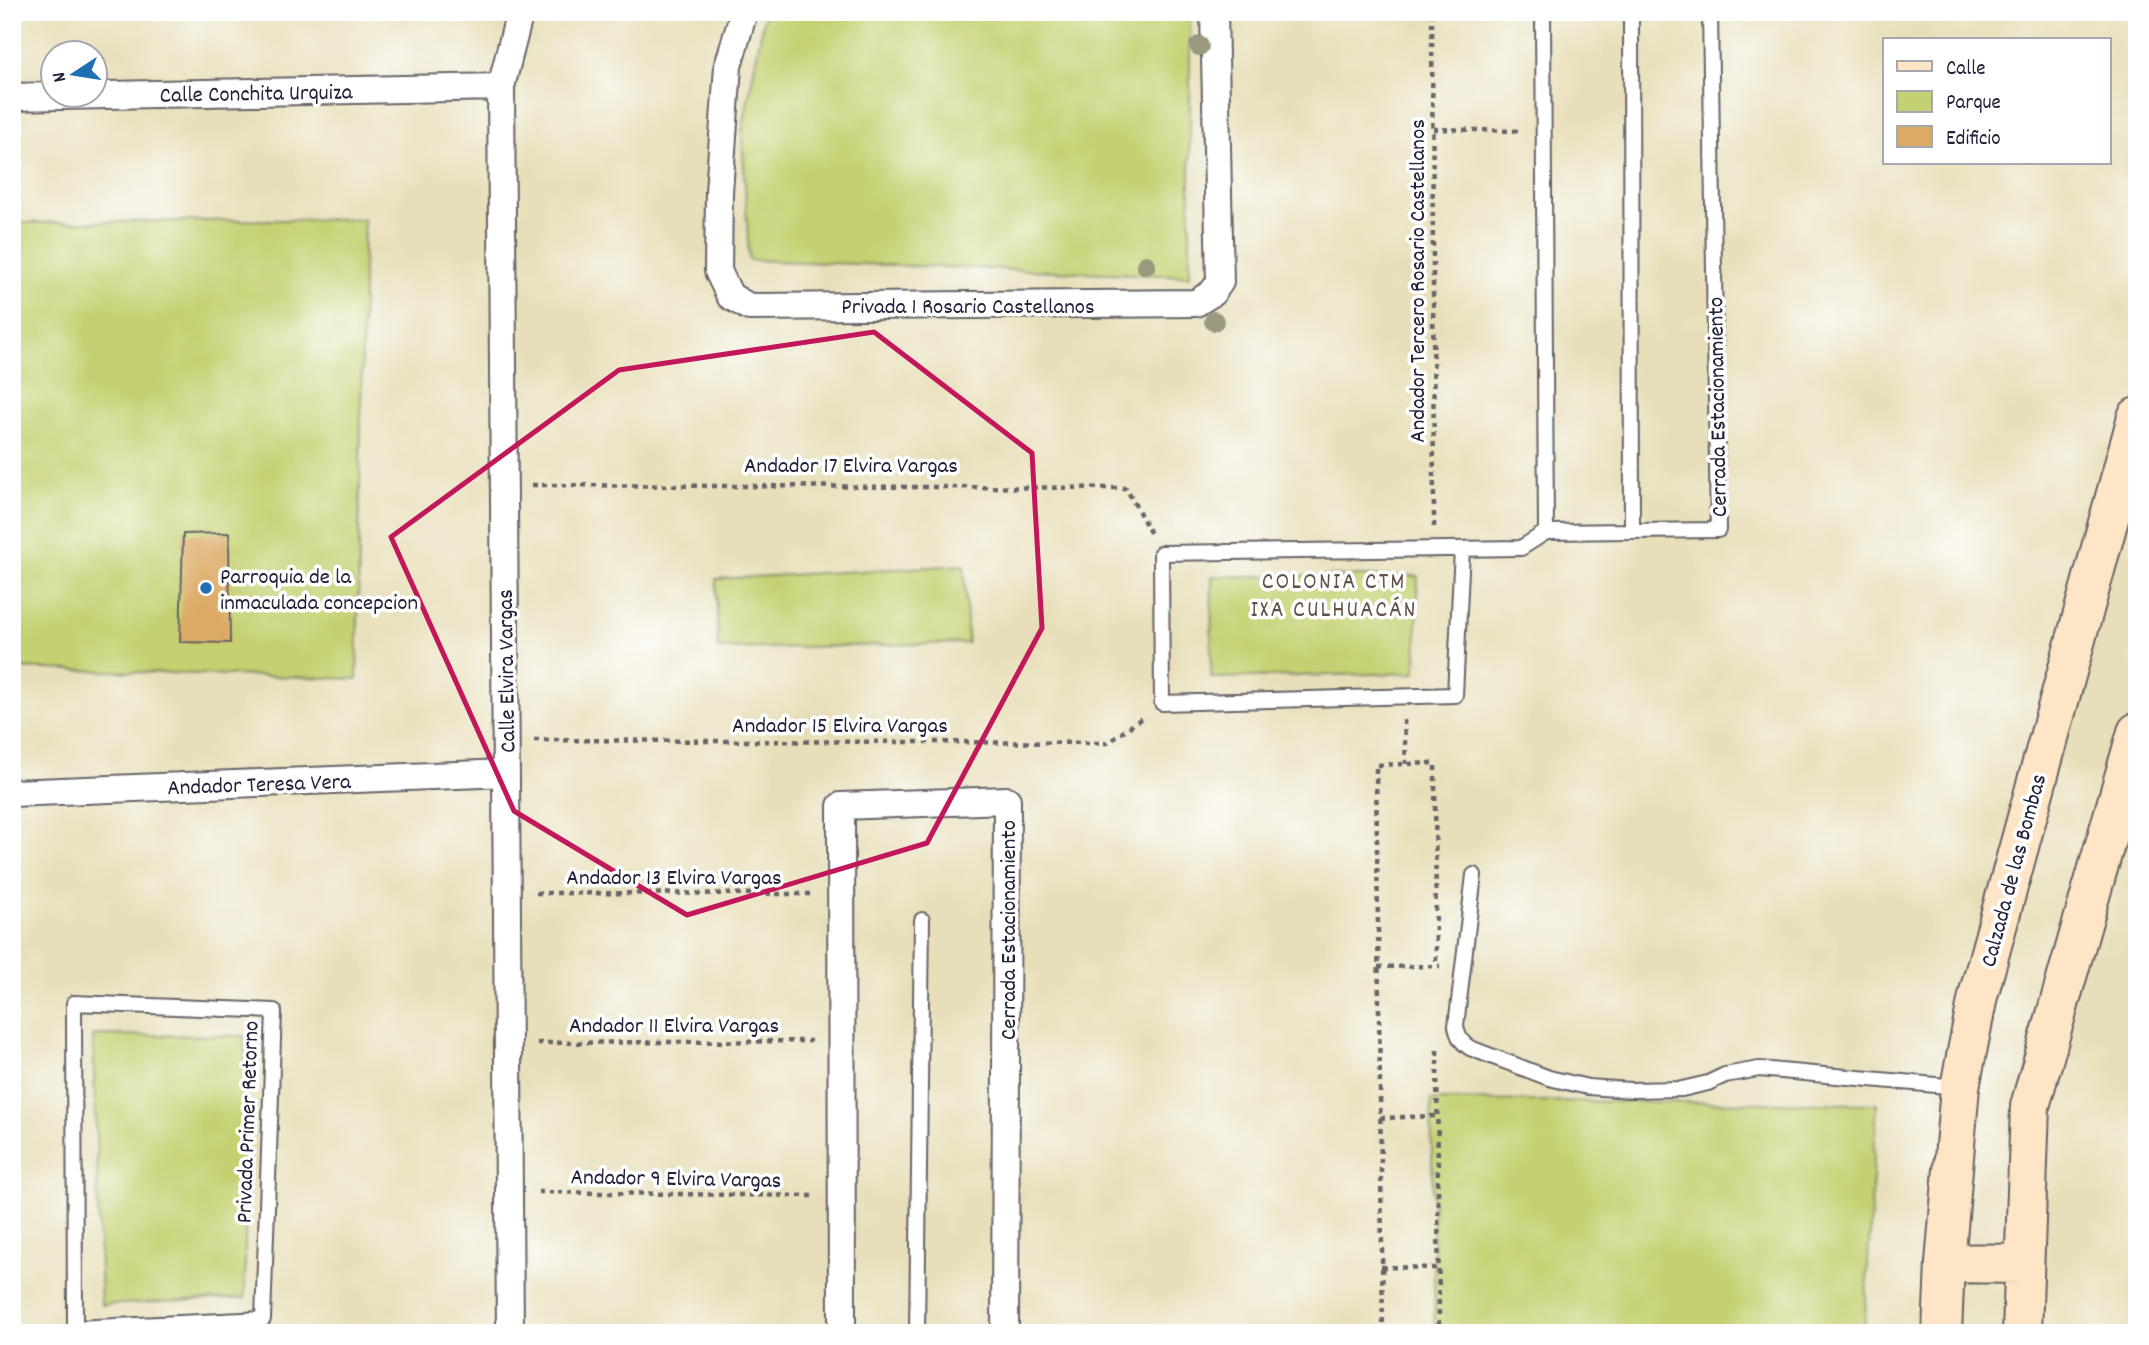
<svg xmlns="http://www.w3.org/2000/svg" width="2149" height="1345" viewBox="0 0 2149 1345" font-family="Dekko,sans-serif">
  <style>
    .green { fill: #c4d071; stroke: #737956; stroke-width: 2 }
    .building { fill: #dbab66 }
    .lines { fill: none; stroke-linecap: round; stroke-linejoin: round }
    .service-casing { stroke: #676467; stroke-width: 18 }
    .minor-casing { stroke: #676467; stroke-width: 30 }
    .secondary-casing { stroke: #676467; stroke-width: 42 }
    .path { stroke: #676467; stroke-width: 4.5; stroke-dasharray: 5 5; stroke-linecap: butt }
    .service { stroke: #fff; stroke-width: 14 }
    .minor { stroke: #fff; stroke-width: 26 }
    .secondary { stroke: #fde5c5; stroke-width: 38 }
    .tree { fill: #9a997f }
    .marked { fill: none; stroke: #c2185b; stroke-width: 5; stroke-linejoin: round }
    .poi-dot { fill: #1f6fb2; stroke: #fff; stroke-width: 2.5 }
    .labels { text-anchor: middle; stroke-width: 7; stroke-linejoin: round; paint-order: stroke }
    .street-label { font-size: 23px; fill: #22223b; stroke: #fff }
    .poi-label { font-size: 23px; fill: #22223b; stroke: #fff; text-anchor: start }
    .neighbourhood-label { font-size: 24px; letter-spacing: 2px; fill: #63524a; stroke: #fff }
  </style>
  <rect width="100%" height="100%" fill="#fff"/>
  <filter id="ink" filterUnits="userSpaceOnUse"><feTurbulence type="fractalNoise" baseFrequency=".0143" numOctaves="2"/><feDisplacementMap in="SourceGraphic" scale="14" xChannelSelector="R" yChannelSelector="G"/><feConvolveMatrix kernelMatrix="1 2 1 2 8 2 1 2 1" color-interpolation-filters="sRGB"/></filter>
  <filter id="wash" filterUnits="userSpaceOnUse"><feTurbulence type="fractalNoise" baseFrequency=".00686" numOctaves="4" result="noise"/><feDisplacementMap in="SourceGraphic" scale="28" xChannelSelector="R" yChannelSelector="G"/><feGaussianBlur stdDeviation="1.57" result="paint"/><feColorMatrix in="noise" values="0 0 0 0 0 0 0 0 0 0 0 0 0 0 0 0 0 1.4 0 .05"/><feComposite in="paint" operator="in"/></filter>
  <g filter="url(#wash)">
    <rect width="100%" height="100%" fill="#e8dfba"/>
    <path class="green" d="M765,12H1190V276L749,260L742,132Z
      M364,219L357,679L12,668V223Z
      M964,565L968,643L718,649L716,579Z
      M1212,576H1418L1416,673L1211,678Z
      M93,1035L245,1036V1298L101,1305Z
      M1431,1100L1877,1104L1864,1333H1435Z"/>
    <g id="blocks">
      <path class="building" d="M229,533L230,643L180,642L183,534Z"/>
    </g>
  </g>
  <g filter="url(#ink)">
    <use href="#blocks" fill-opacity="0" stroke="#676467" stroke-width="2"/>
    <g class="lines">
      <defs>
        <path id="service" d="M1543,12L1546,532L1718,530L1710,12
          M1631,12L1632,531
          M1462,549L1455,695L1162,703L1161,553L1521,548L1546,532
          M1474,875L1456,1026C1458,1037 1461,1042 1470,1048L1549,1078L1588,1087L1630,1090L1682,1089L1708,1083L1725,1075L1759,1069L1958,1087
          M75,1328L263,1319L274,1011L74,1003L75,1328V1333
          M917,1333L922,920"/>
        <path id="minor" d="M744,12L728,66L719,192L718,271L730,296L749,307L1196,303L1212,293L1220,282L1214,12
          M12,97L501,87
          M12,793L506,773
          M510,1333L501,87L520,12
          M842,1333L841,806L1007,800L1005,1333"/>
        <path id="secondary" d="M1945,1263L2023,1264
          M1942,1333L1945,1263L1960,1087L1978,996L2137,417
          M2022,1333L2030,1106L2137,732"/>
      </defs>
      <use href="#service" class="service-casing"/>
      <use href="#minor" class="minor-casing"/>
      <use href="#secondary" class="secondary-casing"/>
      <path class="path" d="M1432,12L1434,527
        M1433,129L1519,131
        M532,485L1126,488L1151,534
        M1404,720L1406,764
        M534,740L1108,743L1143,717
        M536,893L810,894
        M1378,967L1440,966
        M537,1043L811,1041
        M1437,1050L1439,1333
        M1380,1118L1437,1116
        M538,1192L812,1196
        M1381,1267L1438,1268
        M1383,1333L1376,765L1435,763L1436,961"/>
      <use href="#service" class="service"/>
      <use href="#minor" class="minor"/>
      <use href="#secondary" class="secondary"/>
    </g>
    <g class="tree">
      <circle cx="1199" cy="46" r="10"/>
      <circle cx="1146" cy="265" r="10"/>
      <circle cx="1214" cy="321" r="10"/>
    </g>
  </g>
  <path class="marked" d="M874,332L1032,453L1042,628L927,843L687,915L514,811L391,537L619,370Z"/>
  <circle class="poi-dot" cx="206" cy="588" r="7"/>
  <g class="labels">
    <g class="street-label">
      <text transform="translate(256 92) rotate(-1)" y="8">Calle Conchita Urquiza</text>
      <text transform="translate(1416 281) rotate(-90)" y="8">Andador Tercero Rosario Castellanos</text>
      <text x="968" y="313">Privada 1 Rosario Castellanos</text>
      <text transform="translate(1716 407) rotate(-91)" y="8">Cerrada Estacionamiento</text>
      <text x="851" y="472">Andador 17 Elvira Vargas</text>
      <text transform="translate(505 671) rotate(-91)" y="8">Calle Elvira Vargas</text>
      <text x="840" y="732">Andador 15 Elvira Vargas</text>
      <text transform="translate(259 783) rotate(-2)" y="8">Andador Teresa Vera</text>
      <text transform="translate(2012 870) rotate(-75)" y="8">Calzada de las Bombas</text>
      <text x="674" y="884">Andador 13 Elvira Vargas</text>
      <text transform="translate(1007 930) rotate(-90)" y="8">Cerrada Estacionamiento</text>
      <text x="674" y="1032">Andador 11 Elvira Vargas</text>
      <text transform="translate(246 1122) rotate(-88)" y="8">Privada Primer Retorno</text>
      <text transform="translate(676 1177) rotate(1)" y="8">Andador 9 Elvira Vargas</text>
    </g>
    <g class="poi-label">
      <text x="220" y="583">Parroquia de la<tspan x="220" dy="26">inmaculada concepcion</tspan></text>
    </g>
    <g class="neighbourhood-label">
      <text x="1334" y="588">COLONIA CTM<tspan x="1334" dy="28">IXA CULHUACÁN</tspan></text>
    </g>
  </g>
  <rect width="2149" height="1345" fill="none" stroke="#fff" stroke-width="42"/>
  <rect x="1883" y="38" width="228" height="126" fill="#ffffff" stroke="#a7a7b1" stroke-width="2"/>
  <rect x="1897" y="61" width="35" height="10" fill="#fde5c5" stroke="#a7a7b1" stroke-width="2"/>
  <text x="1946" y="74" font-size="21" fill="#22223b">Calle</text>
  <rect x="1897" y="91" width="35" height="21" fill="#c4d071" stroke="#a7a7b1" stroke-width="2"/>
  <text x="1946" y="108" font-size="21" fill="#22223b">Parque</text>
  <rect x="1897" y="126" width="35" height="21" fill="#dbab66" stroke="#a7a7b1" stroke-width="2"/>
  <text x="1946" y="144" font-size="21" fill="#22223b">Edificio</text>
  <g transform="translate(74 74) rotate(258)"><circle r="33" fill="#ffffff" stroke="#a7a7b1" stroke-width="2"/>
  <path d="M0-5L12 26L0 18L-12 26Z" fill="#1f6fb2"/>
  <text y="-10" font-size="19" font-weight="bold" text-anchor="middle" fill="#22223b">N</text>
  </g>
</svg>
